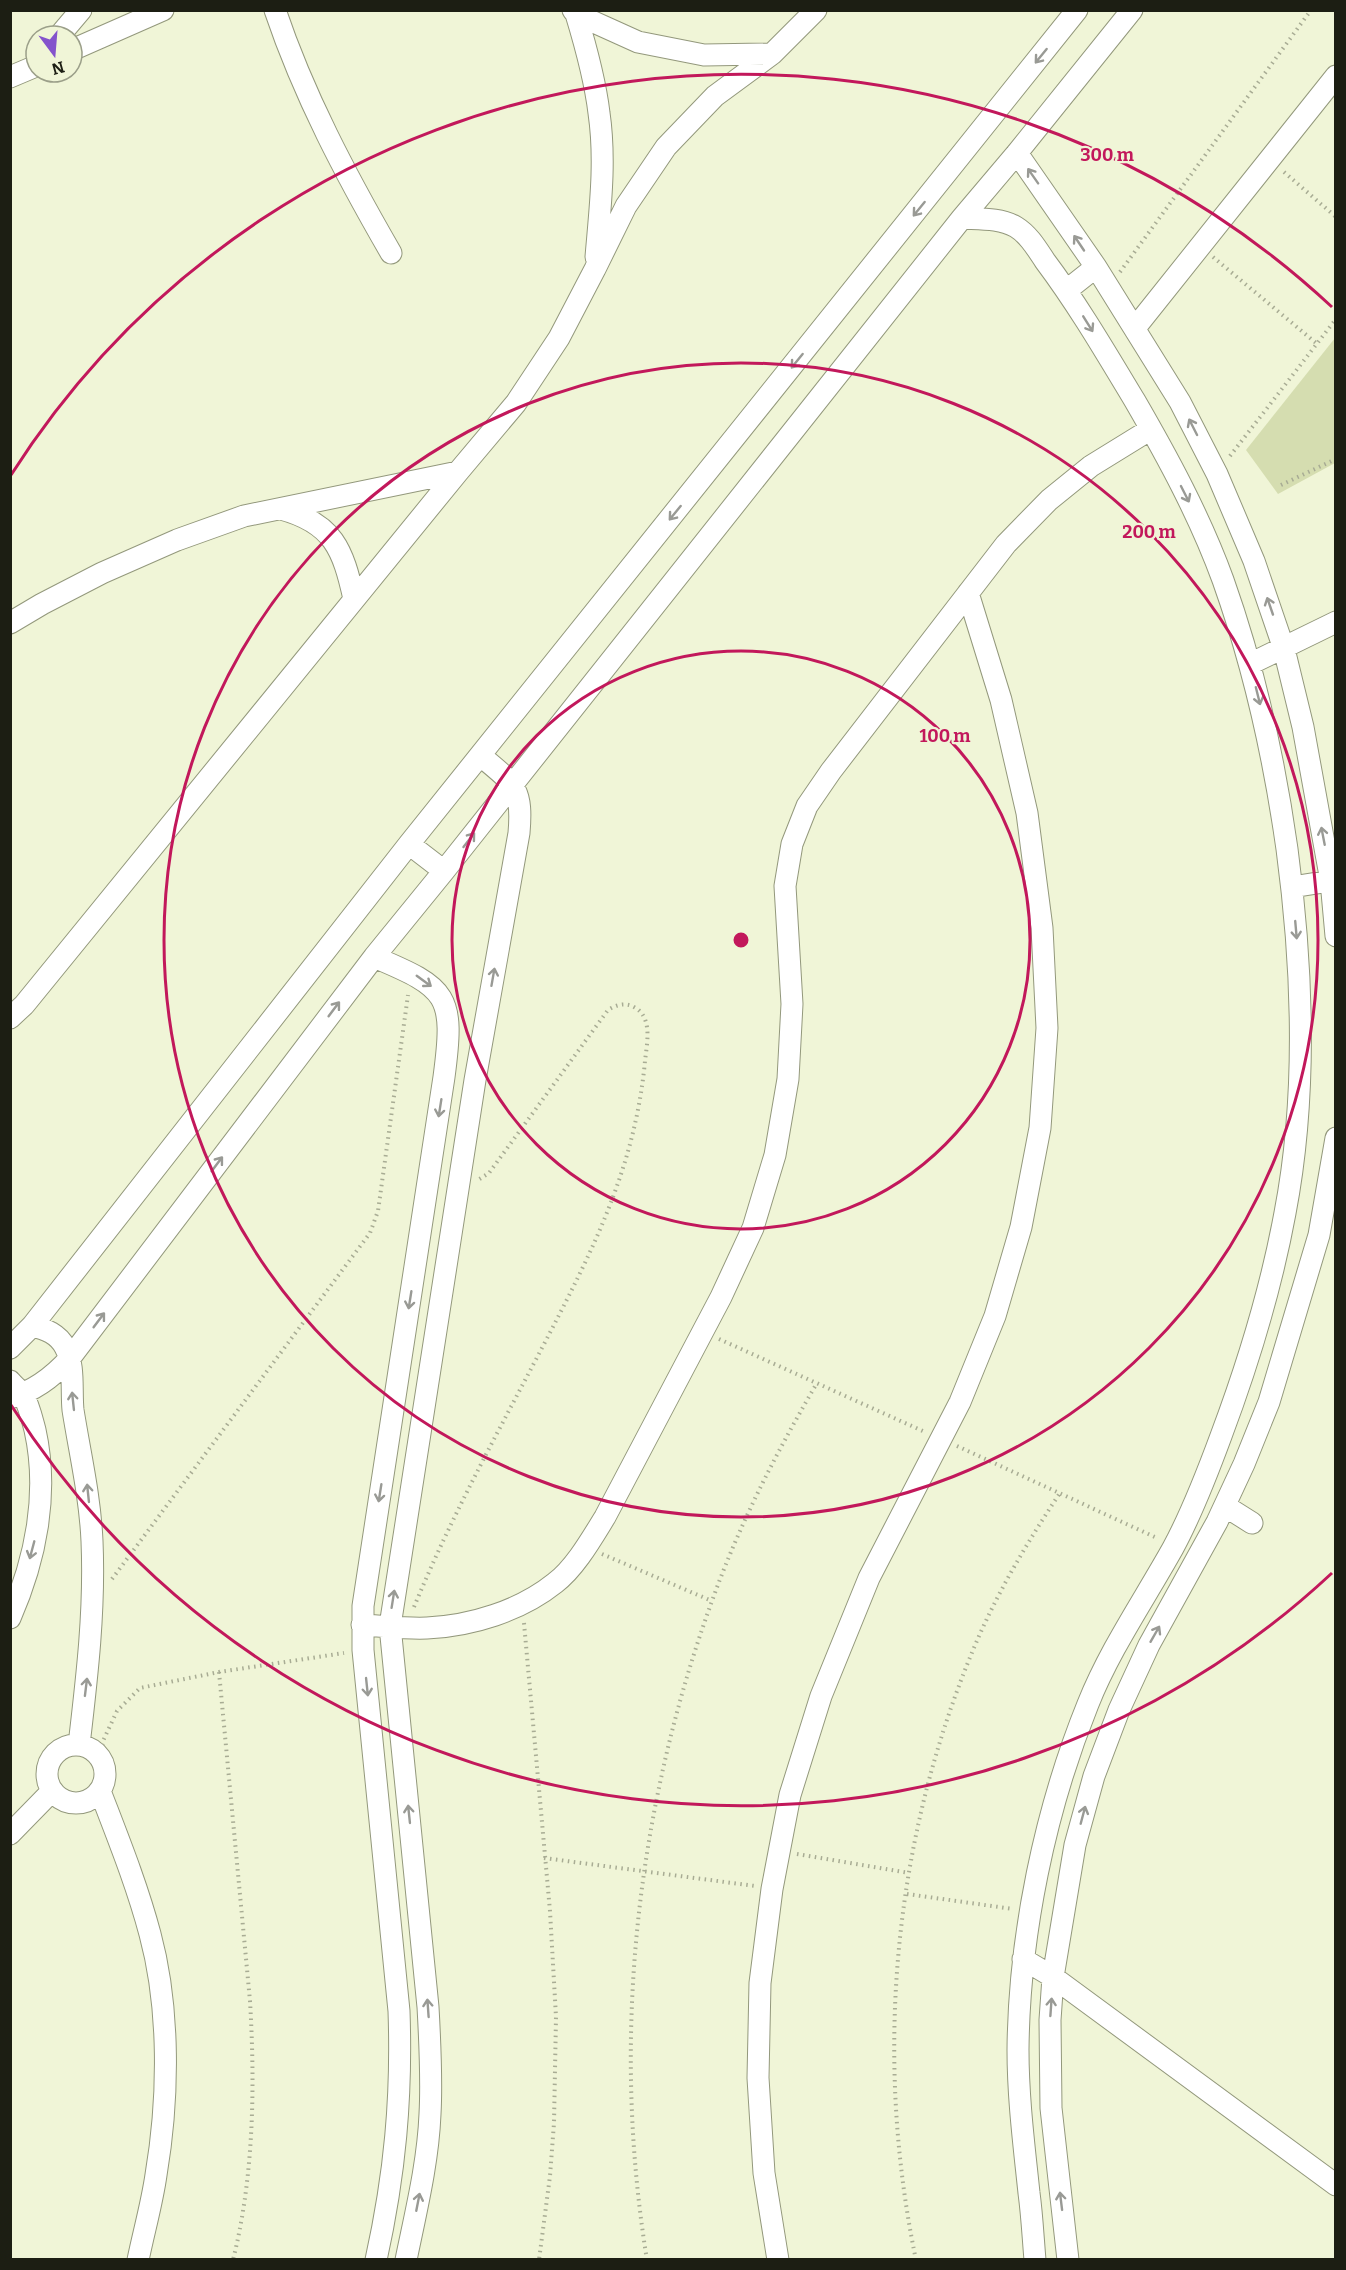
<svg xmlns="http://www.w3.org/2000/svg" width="1346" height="2270" viewBox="0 0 1346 2270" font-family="Bitter,serif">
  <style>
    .park { fill: #d5ddb0 }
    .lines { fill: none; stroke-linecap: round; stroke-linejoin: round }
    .minor-casing { stroke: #93987c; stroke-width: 23 }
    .path { stroke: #a8ac94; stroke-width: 4; stroke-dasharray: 1.5 4.5; stroke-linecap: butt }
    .minor { stroke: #fff; stroke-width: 21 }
    .oneway { stroke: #999a95 }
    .ring { fill: none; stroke: #c2185b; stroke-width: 3 }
    .centre { fill: #c2185b; stroke: #f0f5d7; stroke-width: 3 }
    .ring-label { font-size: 18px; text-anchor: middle; font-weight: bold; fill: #c2185b; stroke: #f0f5d7; stroke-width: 4.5; stroke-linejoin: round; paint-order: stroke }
  </style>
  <rect width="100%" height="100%" fill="#f0f5d7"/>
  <path class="park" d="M1335,338V463L1278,494L1246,450Z"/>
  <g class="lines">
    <defs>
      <path id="minor" d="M275,10C304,96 346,175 391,253
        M573,10L576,14C586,47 595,79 599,113C606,161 600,209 596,257
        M576,14L638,42L704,55L772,54
        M59,36L81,10
        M72,50L163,10
        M10,77L36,66
        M1017,153L1096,267L1180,402L1217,474L1254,561L1284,649L1303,727L1331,881L1336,936
        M962,218C980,219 1001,218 1016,227C1029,235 1037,249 1045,261C1078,305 1106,353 1135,401C1168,458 1200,517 1223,580C1254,667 1274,757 1287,849C1303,969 1308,1093 1285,1213C1271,1289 1248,1364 1221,1436C1207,1474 1192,1513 1173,1548C1144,1600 1110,1649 1088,1704C1045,1810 1019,1935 1018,2050C1018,2098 1024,2145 1029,2193C1032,2215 1033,2237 1035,2260
        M1067,290L1096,267
        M1135,328L1336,76
        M281,509C333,523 343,549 354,599
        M10,623L42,604L102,573L177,540L244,516L458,472
        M1250,664L1336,622
        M409,844L444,871
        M1292,887L1336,880
        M374,957C448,988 455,995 444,1077L363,1606V1650L399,2011C402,2098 395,2174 376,2260
        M10,1018L24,1005L458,472L516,403L559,338L595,269L626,206L666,147L715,96L772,54L816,10
        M32,1326C46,1329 58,1334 65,1347C75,1365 71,1390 73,1410C80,1454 90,1496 92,1541C95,1610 87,1677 79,1745
        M10,1348L32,1326L409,844L1077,10
        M10,1381C14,1386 20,1390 23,1395C29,1405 32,1419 35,1430C49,1493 36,1559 10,1618
        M10,1398C35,1391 53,1377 70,1358L374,957L444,871L962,218L1017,153L1132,10
        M1225,1506L1252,1523
        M362,1625C384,1626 406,1629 427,1628C471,1626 520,1611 555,1583C575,1568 592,1538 605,1517L721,1297L753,1228L775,1155L788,1079L792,1004L785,886L792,844L807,806L831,771L1006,544L1049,500L1091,466L1151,429
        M47 1774a29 29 0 1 1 58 0a29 29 0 1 1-58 0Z
        M100,1791C118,1838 137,1885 150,1934C170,2008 169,2098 156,2175C152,2203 144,2231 138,2260
        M10,1834L52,1791
        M1023,1959L1053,1977L1336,2185
        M406,2260C416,2211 428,2163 430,2114C432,2078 430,2043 428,2007L390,1626L475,1080L519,833C523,787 514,784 481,756
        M778,2260L764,2173L758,2078L760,1983L772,1889L790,1795L821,1696L869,1578L960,1402L995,1316L1021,1227L1040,1128L1047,1028L1042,928L1027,813L1001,700L968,593
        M1068,2260L1051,2108L1050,2020L1053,1977L1075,1845L1094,1776L1119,1710L1149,1645L1217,1522L1244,1464L1269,1402L1319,1235L1336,1138"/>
    </defs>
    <use href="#minor" class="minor-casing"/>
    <path class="path" d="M1284,172L1336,217
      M1213,257L1316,343
      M1120,272L1311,10
      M1230,456L1336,319
      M1281,485L1336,459
      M719,1339L925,1432
      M957,1446L1157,1538
      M602,1554L712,1601
      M112,1579L370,1233L378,1211L408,995
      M414,1607C451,1517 498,1432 543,1346C592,1252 635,1168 645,1061C647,1043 653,1017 634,1007C625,1002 616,1005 608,1010L489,1173L478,1180
      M524,1623L550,1911L556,2017L554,2123L550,2176L539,2260
      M219,1672L250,2001C255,2086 254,2176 233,2260
      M100,1757L103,1741L117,1711L140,1688L219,1672L344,1653
      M797,1854L909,1873
      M544,1858L755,1886
      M907,1894L1013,1909
      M647,2260C611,2039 636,1811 712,1601C739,1525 776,1453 817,1383
      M916,2260C874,2058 893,1845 971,1655C994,1598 1026,1544 1060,1493"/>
    <use href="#minor" class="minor"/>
  </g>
  <defs><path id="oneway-shaft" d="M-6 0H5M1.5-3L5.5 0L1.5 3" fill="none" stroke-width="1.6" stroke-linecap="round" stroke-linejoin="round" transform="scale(1.5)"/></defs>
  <g class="oneway">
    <use href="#oneway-shaft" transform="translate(1041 56) rotate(129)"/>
    <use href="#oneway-shaft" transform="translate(1033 176) rotate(-125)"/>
    <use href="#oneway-shaft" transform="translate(919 209) rotate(129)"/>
    <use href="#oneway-shaft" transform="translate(1079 243) rotate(-124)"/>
    <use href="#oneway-shaft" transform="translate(1088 324) rotate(58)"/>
    <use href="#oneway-shaft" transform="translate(797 361) rotate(129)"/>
    <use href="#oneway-shaft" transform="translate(1193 427) rotate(-117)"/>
    <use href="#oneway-shaft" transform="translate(1185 494) rotate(63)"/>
    <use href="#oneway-shaft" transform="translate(675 513) rotate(129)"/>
    <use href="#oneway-shaft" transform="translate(1270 606) rotate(-109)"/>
    <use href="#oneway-shaft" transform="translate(1258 696) rotate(76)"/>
    <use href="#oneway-shaft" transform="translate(1323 836) rotate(-101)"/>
    <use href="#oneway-shaft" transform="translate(469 840) rotate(-52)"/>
    <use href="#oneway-shaft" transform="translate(1296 930) rotate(85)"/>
    <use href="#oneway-shaft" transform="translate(493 977) rotate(-80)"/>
    <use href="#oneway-shaft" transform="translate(424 981) rotate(36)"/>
    <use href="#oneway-shaft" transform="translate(334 1009) rotate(-53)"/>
    <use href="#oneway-shaft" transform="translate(440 1108) rotate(99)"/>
    <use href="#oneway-shaft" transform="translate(217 1164) rotate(-53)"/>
    <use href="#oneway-shaft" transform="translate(410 1300) rotate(99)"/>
    <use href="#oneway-shaft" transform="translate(99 1320) rotate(-53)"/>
    <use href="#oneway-shaft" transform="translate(73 1401) rotate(-96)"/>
    <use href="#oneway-shaft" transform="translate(88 1493) rotate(-96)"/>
    <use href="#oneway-shaft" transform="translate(380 1493) rotate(99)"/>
    <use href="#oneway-shaft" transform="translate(32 1550) rotate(105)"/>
    <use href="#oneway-shaft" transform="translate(393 1599) rotate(-81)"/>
    <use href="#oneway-shaft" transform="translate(1155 1634) rotate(-60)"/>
    <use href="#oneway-shaft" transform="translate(86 1687) rotate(-83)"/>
    <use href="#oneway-shaft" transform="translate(367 1687) rotate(84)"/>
    <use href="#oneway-shaft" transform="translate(409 1814) rotate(-96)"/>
    <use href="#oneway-shaft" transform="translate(1083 1815) rotate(-75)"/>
    <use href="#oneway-shaft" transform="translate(1051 2007) rotate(-86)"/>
    <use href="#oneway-shaft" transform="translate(428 2008) rotate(-94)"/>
    <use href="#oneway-shaft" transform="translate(1061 2201) rotate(-97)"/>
    <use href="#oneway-shaft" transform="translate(418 2202) rotate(-79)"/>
  </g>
  <g class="ring">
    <circle cx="741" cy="940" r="289"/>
    <circle cx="741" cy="940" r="577"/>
    <path d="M1332 1573A866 866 0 0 1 11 1405M11 475A866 866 0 0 1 1332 307"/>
  </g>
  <circle cx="741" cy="940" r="9" class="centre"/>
  <g class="ring-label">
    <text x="1107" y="161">300 m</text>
    <text x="1149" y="538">200 m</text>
    <text x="945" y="742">100 m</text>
  </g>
  <rect width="1346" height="2270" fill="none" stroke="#1c1e13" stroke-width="24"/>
  <g transform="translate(54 54) rotate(164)"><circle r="28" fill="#f0f5d7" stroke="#9b9f89" stroke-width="1.5"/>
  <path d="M0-4.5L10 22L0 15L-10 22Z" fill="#8453cc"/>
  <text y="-9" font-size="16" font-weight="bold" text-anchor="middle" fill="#1c1e13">N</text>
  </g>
</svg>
